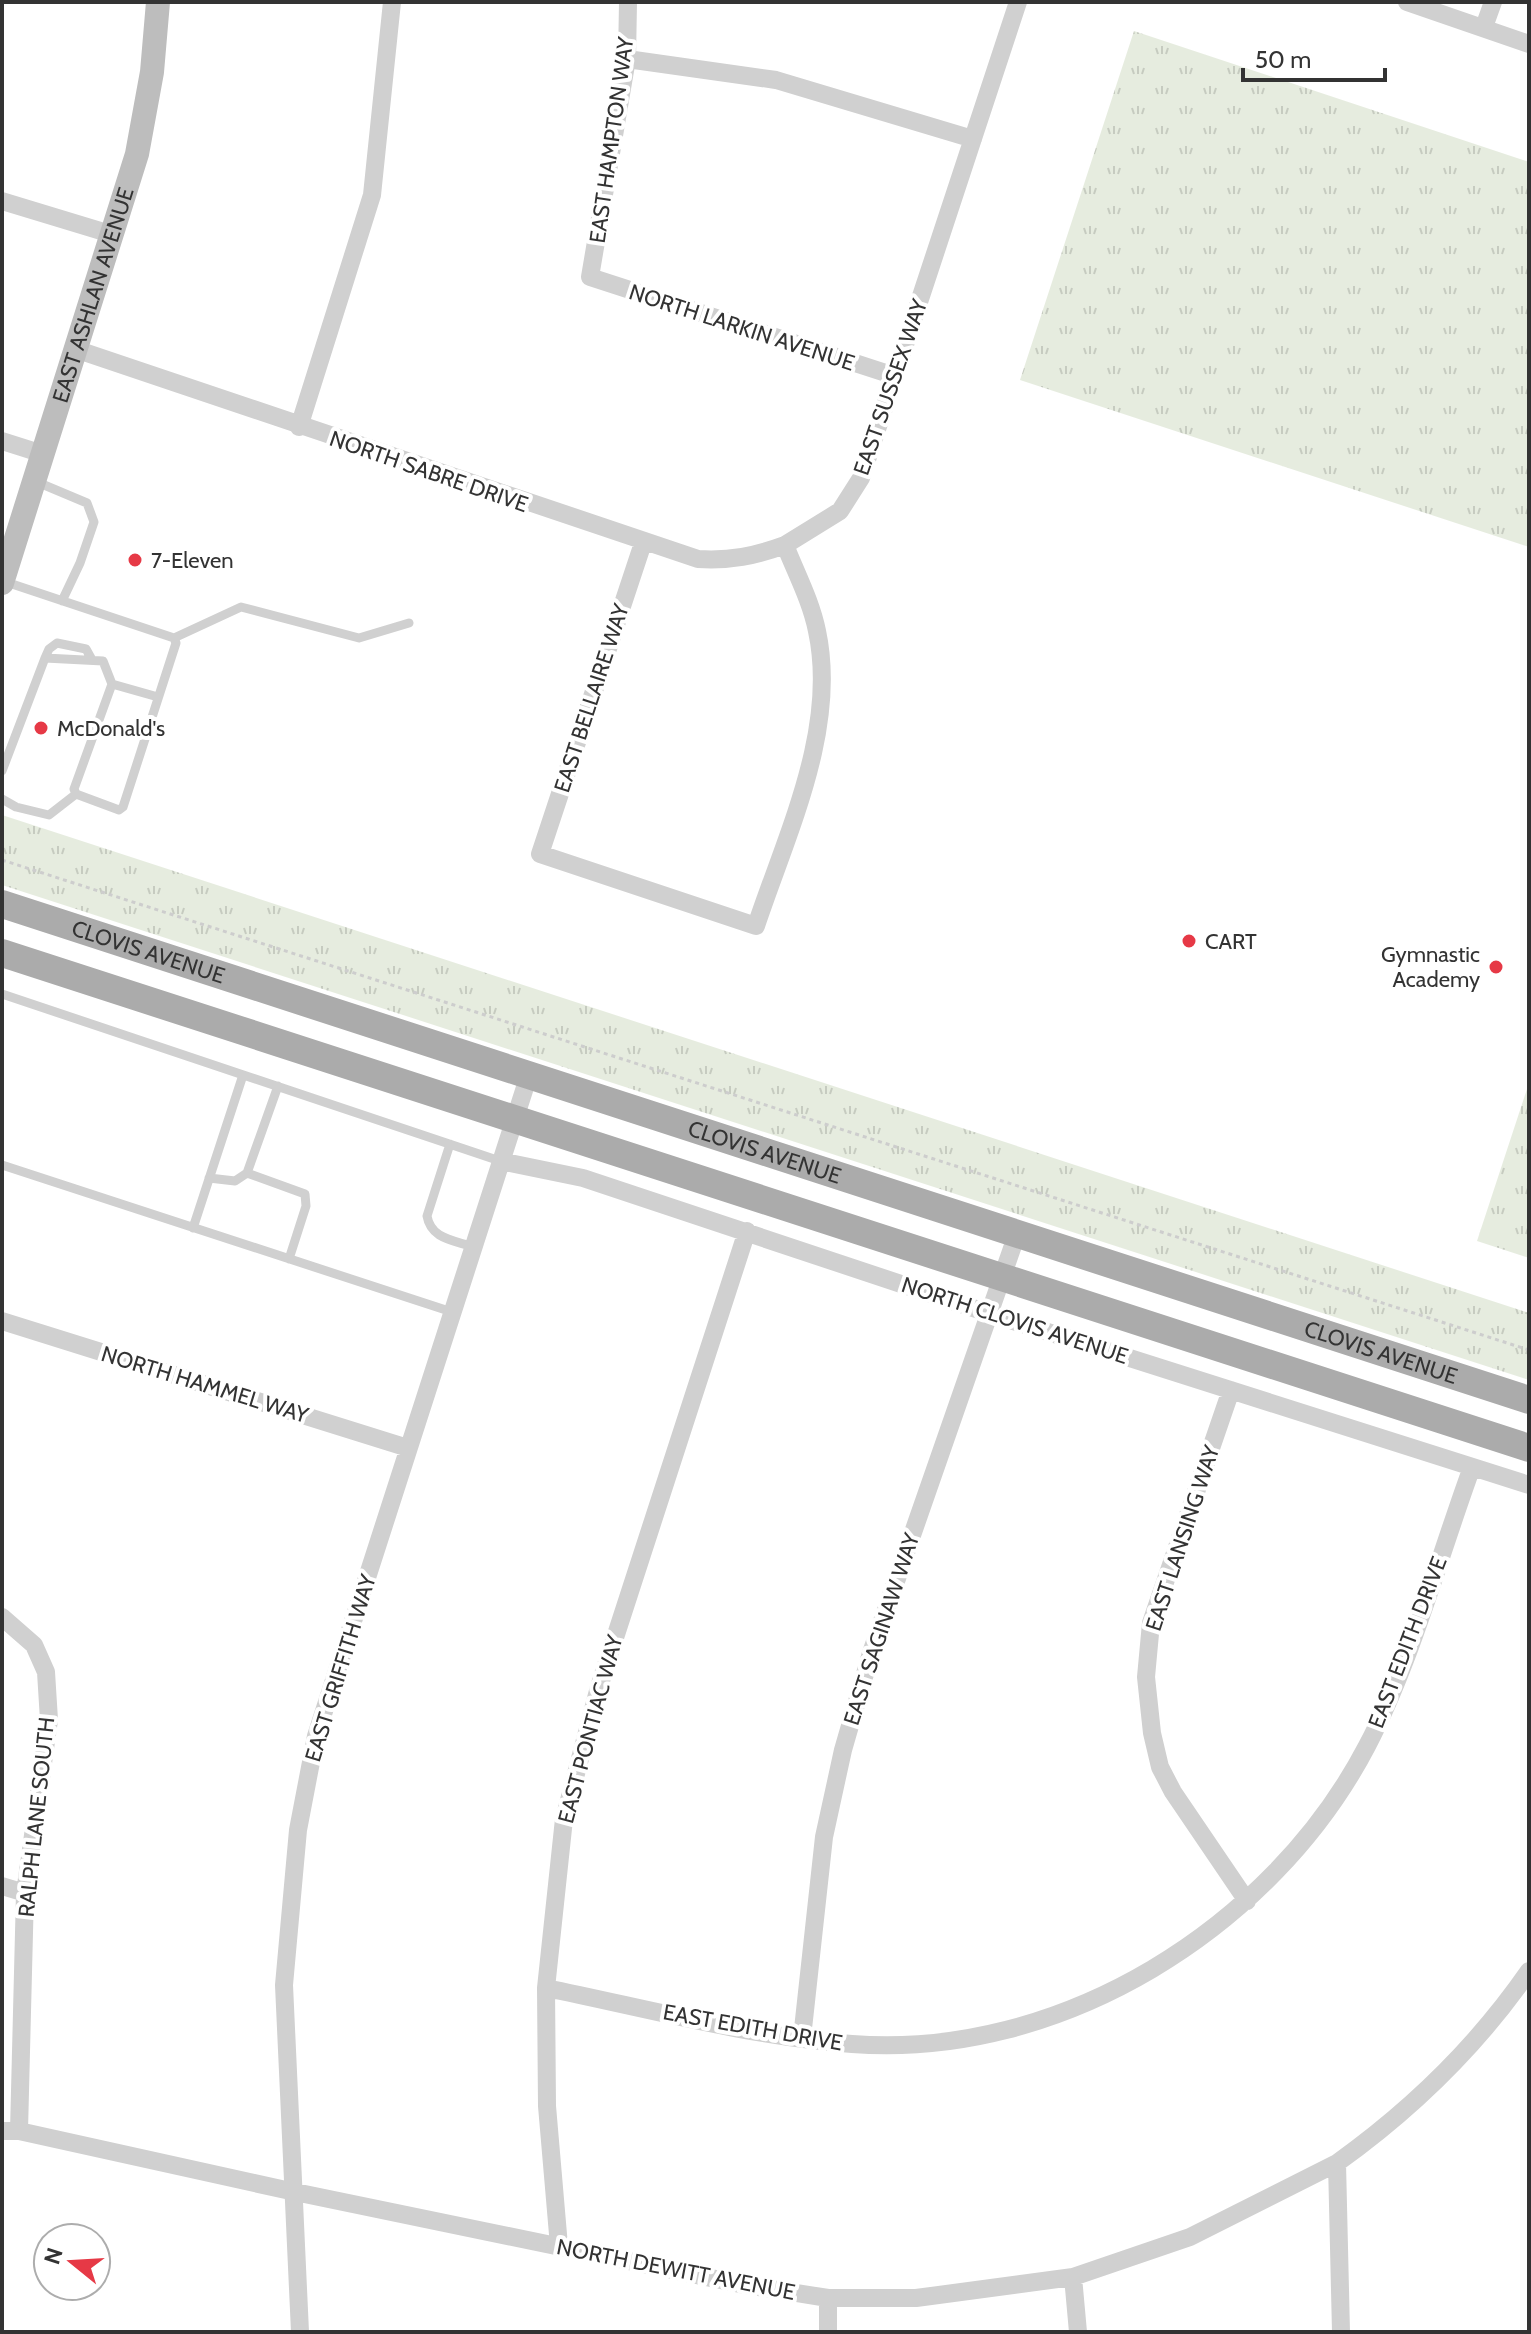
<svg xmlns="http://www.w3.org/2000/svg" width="1531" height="2334" viewBox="0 0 1531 2334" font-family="Cabin,sans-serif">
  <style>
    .grass { fill: url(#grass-tufts) }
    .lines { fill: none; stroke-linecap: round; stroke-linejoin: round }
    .path { stroke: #cdcdcd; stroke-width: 3; stroke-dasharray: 4 4; stroke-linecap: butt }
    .lane { stroke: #d0d0d0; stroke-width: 9 }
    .street { stroke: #d0d0d0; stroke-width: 18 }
    .secondary { stroke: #bdbdbd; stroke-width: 24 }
    .primary { stroke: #ababab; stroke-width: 28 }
    .poi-dot { fill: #e63946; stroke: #fff; stroke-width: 3 }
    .labels { text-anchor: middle; stroke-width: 8; stroke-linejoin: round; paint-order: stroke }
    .street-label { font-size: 22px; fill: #333; stroke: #fff }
    .poi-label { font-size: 22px; fill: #333; stroke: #fff; text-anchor: start }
  </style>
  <defs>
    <pattern id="grass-tufts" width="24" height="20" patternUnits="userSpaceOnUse" patternTransform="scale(2)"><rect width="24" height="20" fill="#e6ecdf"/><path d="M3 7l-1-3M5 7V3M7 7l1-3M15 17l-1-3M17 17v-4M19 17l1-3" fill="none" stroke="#c6cbc0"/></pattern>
  </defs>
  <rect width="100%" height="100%" fill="#fff"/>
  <path class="grass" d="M1134,31L1529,162V547L1020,380Z
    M2,815L1529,1313V1380L2,885Z
    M1529,1083V1258L1477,1241Z"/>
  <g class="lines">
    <path class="path" d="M2,860L1529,1350"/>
    <path class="lane" d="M37,482L87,503L94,522L80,563L62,601
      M6,582L174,638L176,643L123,807L119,810L76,794L74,789L112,684L158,697
      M174,638L241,607L359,638L409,623
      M45,658L49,649L57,643L86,649L91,658
      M2,771L45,658L103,661L112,684
      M2,799L16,807L49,815L76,794
      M2,994L500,1161
      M278,1086L247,1173L305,1194L306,1206L289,1259
      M450,1144L427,1216C431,1239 453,1240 473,1247
      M2,1165L452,1312
      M209,1178L235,1181L247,1173
      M193,1228L243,1075"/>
    <path class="street" d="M628,2L627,59L590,277L895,376
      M1407,2L1529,44
      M1484,27L1493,2
      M627,59L776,80L973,139
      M2,201L114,235
      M78,350L698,559C730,561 755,556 785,545
      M299,427L372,195L392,2
      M2,441L43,454
      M643,543L540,854L756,926C787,833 838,729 817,631C811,601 796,573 785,545L840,511L861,478L1018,2
      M500,1161L583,1178L988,1313L1529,1485
      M2,1321L408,1448
      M1231,1390L1151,1623L1146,1677L1152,1733L1160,1767L1173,1792L1247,1901
      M2,1617L34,1645L46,1672L49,1720L25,1893L19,2131
      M2,1886L25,1893
      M546,1988C645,2008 751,2037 852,2044C1060,2060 1272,1928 1367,1746C1411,1662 1439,1557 1472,1467
      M802,2038L824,1837L843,1750L871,1653L1017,1234
      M2,2131H19L295,2192L740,2284L828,2298H916L1073,2277L1190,2237L1337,2163
      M559,2246L547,2106L546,1988L564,1819L599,1687L747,1231
      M1073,2277L1078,2332
      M300,2332L284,1985L298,1830L316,1736L529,1075
      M828,2332V2298
      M1341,2332L1337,2163C1411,2110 1477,2046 1529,1971"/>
    <path class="secondary" id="s1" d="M2,583L137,154L152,72L158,2"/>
    <g class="primary">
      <path id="s2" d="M2,904L1529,1400"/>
      <path d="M2,953L1529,1448"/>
    </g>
  </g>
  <g class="poi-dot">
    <circle cx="135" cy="560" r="8"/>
    <circle cx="41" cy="728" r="8"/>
    <circle cx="1189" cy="941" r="8"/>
    <circle cx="1496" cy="967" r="8"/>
  </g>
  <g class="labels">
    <g class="street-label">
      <text transform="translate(611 140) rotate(-82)" y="8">EAST HAMPTON WAY</text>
      <text dy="8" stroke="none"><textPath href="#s1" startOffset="302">EAST ASHLAN AVENUE</textPath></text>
      <text transform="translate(742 327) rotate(18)" y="8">NORTH LARKIN AVENUE</text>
      <text transform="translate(890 387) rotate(-71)" y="8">EAST SUSSEX WAY</text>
      <text transform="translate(429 471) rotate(19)" y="8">NORTH SABRE DRIVE</text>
      <text transform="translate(591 698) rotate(-72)" y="8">EAST BELLAIRE WAY</text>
      <text dy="8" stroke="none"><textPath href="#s2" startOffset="154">CLOVIS AVENUE</textPath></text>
      <text dy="8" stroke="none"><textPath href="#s2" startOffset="802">CLOVIS AVENUE</textPath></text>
      <text transform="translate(1015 1320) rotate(18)" y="8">NORTH CLOVIS AVENUE</text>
      <text dy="8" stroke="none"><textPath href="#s2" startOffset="1450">CLOVIS AVENUE</textPath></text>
      <text transform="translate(205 1384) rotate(17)" y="8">NORTH HAMMEL WAY</text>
      <text transform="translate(1182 1538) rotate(-72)" y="8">EAST LANSING WAY</text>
      <text transform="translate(881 1629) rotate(-72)" y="8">EAST SAGINAW WAY</text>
      <text transform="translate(1407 1642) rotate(-69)" y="8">EAST EDITH DRIVE</text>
      <text transform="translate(340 1668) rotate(-73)" y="8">EAST GRIFFITH WAY</text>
      <text transform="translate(590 1729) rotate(-75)" y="8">EAST PONTIAC WAY</text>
      <text transform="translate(36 1817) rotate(-84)" y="8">RALPH LANE SOUTH</text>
      <text transform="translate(753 2027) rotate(10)" y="8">EAST EDITH DRIVE</text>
      <text transform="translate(676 2269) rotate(11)" y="8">NORTH DEWITT AVENUE</text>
    </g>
    <g class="poi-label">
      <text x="151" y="568">7-Eleven</text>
      <text x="57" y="736">McDonald's</text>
      <text x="1205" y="949">CART</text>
      <text x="1480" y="962" text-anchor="end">Gymnastic<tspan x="1480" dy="25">Academy</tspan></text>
    </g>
  </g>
  <rect width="1531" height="2334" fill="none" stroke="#333333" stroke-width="8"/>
  <g transform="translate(72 2262) rotate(288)"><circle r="38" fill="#ffffff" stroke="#adadad" stroke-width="2"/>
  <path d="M0-6L14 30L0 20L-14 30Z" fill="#e63946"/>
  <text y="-12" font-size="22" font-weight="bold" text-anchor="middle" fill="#333333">N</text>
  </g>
  <path d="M1243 68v12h142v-12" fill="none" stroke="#333333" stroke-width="4"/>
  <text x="1255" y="68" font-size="24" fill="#333333" stroke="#ffffff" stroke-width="6" paint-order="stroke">50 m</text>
</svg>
